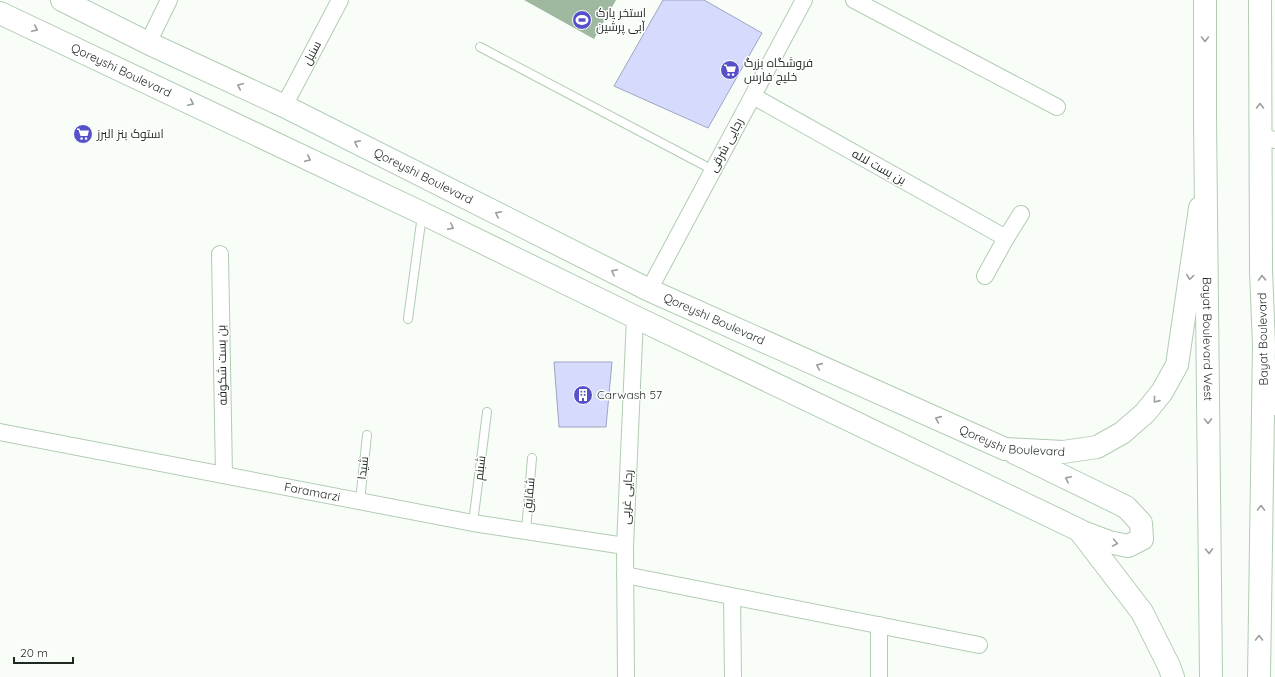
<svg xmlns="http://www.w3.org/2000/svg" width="1275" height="677" viewBox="0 0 1275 677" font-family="Quicksand,Cairo,sans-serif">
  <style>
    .water { fill: #9eb99f }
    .building { fill: #d6dafc; stroke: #a0a4c3 }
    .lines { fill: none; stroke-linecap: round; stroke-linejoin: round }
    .lane-casing { stroke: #b2ccb3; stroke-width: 10 }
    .street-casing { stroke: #b2ccb3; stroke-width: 18 }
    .secondary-casing { stroke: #b2ccb3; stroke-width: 24 }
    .primary-casing { stroke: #b2ccb3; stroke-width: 24 }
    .lane { stroke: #fff; stroke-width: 8 }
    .street { stroke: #fff; stroke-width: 16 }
    .secondary { stroke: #fff; stroke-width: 22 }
    .primary { stroke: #fff; stroke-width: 22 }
    .oneway { stroke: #9a9f9b }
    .labels { text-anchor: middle; stroke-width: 3; stroke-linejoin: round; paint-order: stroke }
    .poi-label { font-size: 12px; fill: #1f2920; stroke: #fff; text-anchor: start }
    .street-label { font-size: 12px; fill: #1f2920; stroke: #fff }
  </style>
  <rect width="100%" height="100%" fill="#f8fdf8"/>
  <path class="water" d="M524,0H616L594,39Z"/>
  <path class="building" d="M663,0H704L762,33L708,128L614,86Z
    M554,362H612L606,427H559Z"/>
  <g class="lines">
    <defs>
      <path id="lane" d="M480,47L713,170
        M408,319L422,215
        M360,501L367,435
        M473,523L487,412
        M526,531L532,458"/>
      <g id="street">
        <path d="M854,0L1057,107"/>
        <path d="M148,43L169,0"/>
        <path d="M753,96L1006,238"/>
        <path d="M284,106L340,0"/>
        <path d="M1261,137L1275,140"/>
        <path d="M220,254L224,475"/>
        <path d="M985,276L1006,238L1021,214"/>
        <path d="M649,290L804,0"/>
        <path id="s1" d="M0,432L473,523L625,546"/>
        <path d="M625,575L979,645"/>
        <path d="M732,597L733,677"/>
        <path d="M626,677L625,546L635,317"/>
        <path d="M879,677V625"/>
      </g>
      <g id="secondary">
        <path id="s2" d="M62,0L148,43L284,106L649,290L1005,449L1063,452L1097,447L1122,433L1145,413L1162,392L1177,365L1200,208"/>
        <path id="s3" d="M0,13L422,213L635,317L1079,530L1142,612L1169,666L1173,677"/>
        <path d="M1269,369L1275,404"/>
        <path d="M1015,453L1126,507L1141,523L1142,539L1128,546L1109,542L1080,531"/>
      </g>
      <g id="primary">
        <path id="s4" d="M1205,0V118L1211,677"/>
        <path d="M1259,677L1264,345L1261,271L1260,0"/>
      </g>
    </defs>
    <use href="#lane" class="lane-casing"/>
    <use href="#street" class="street-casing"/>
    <use href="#secondary" class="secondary-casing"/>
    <use href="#primary" class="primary-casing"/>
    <use href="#lane" class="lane"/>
    <use href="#street" class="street"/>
    <use href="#secondary" class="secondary"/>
    <use href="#primary" class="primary"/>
  </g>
  <defs><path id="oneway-chevron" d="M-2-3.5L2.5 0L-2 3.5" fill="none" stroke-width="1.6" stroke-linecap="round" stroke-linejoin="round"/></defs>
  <g class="oneway">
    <use href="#oneway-chevron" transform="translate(35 29) rotate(25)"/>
    <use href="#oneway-chevron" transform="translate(1205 39) rotate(90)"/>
    <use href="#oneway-chevron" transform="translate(240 86) rotate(-155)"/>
    <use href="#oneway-chevron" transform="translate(191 103) rotate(25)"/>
    <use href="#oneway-chevron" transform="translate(1260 106) rotate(-90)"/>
    <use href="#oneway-chevron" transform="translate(357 143) rotate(-153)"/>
    <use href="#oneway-chevron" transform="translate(308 159) rotate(25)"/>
    <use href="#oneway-chevron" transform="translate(498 214) rotate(-153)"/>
    <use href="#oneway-chevron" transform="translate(451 227) rotate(26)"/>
    <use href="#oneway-chevron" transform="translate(614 272) rotate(-153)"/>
    <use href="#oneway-chevron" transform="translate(1190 277) rotate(98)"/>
    <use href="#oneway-chevron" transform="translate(1262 278) rotate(-92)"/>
    <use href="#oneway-chevron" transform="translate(819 366) rotate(-156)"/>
    <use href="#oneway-chevron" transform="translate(1156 400) rotate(129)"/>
    <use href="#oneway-chevron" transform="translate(938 419) rotate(-156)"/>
    <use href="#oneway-chevron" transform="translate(1208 421) rotate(89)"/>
    <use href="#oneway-chevron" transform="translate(1068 479) rotate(-154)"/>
    <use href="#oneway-chevron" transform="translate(1261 508) rotate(-89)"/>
    <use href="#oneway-chevron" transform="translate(1115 543) rotate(10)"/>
    <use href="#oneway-chevron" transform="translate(1209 551) rotate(89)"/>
    <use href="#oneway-chevron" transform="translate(1259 638) rotate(-90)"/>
  </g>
  <defs>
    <symbol id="stadium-disc" viewBox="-11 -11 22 22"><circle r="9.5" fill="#5751c9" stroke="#fff"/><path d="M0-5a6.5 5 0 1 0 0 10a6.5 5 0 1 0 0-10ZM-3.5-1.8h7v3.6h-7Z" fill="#fff"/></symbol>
    <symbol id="supermarket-disc" viewBox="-11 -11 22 22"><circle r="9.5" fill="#5751c9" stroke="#fff"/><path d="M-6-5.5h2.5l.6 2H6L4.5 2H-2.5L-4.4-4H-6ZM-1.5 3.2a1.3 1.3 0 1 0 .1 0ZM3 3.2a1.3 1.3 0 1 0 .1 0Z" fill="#fff"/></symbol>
    <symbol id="building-disc" viewBox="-11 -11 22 22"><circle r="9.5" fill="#5751c9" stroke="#fff"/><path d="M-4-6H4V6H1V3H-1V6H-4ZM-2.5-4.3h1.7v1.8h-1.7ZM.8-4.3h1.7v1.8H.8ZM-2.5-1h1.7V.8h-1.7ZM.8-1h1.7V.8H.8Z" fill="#fff"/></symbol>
  </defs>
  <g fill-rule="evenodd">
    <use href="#stadium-disc" x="571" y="9" width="22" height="22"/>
    <use href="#supermarket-disc" x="719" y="59" width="22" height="22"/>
    <use href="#supermarket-disc" x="72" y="123" width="22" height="22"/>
    <use href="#building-disc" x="572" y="384" width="22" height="22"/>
  </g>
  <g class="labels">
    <g class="poi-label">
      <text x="596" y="17">استخر پارک<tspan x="596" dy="14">آبی پرشین</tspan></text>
      <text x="744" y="67">فروشگاه بزرگ<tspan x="744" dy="14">خلیج فارس</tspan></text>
      <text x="97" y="138">استوک بنز البرز</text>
      <text x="597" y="399">Carwash 57</text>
    </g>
    <g class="street-label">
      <text transform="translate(312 53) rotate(-62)" y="4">سنبل</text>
      <text dy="4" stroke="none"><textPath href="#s3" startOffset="134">Qoreyshi Boulevard</textPath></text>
      <text transform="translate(726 145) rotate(-62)" y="4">رجایی شرقی</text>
      <text transform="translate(879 167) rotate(29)" y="4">بن بست لاله</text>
      <text dy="4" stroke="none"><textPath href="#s2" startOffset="402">Qoreyshi Boulevard</textPath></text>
      <text dy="4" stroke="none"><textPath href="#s2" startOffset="726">Qoreyshi Boulevard</textPath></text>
      <text dy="4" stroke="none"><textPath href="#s4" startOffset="339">Bayat Boulevard West</textPath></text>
      <text transform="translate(1263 339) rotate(-91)" y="4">Bayat Boulevard</text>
      <text transform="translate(222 365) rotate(-91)" y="4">بن بست شکوفه</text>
      <text dy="4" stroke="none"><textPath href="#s2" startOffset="1050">Qoreyshi Boulevard</textPath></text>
      <text transform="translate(363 468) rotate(-84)" y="4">شیدا</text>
      <text transform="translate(480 468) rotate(-83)" y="4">شبنم</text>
      <text dy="4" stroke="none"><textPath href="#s1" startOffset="318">Faramarzi</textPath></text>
      <text transform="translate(529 495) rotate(-85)" y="4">شقایق</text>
      <text transform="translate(627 497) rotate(-87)" y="4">رجایی غربی</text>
    </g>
  </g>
  <path d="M14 657v6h59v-6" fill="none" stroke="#1f2920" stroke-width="2"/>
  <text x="20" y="657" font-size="12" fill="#1f2920" stroke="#ffffff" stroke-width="3" paint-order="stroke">20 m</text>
</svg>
